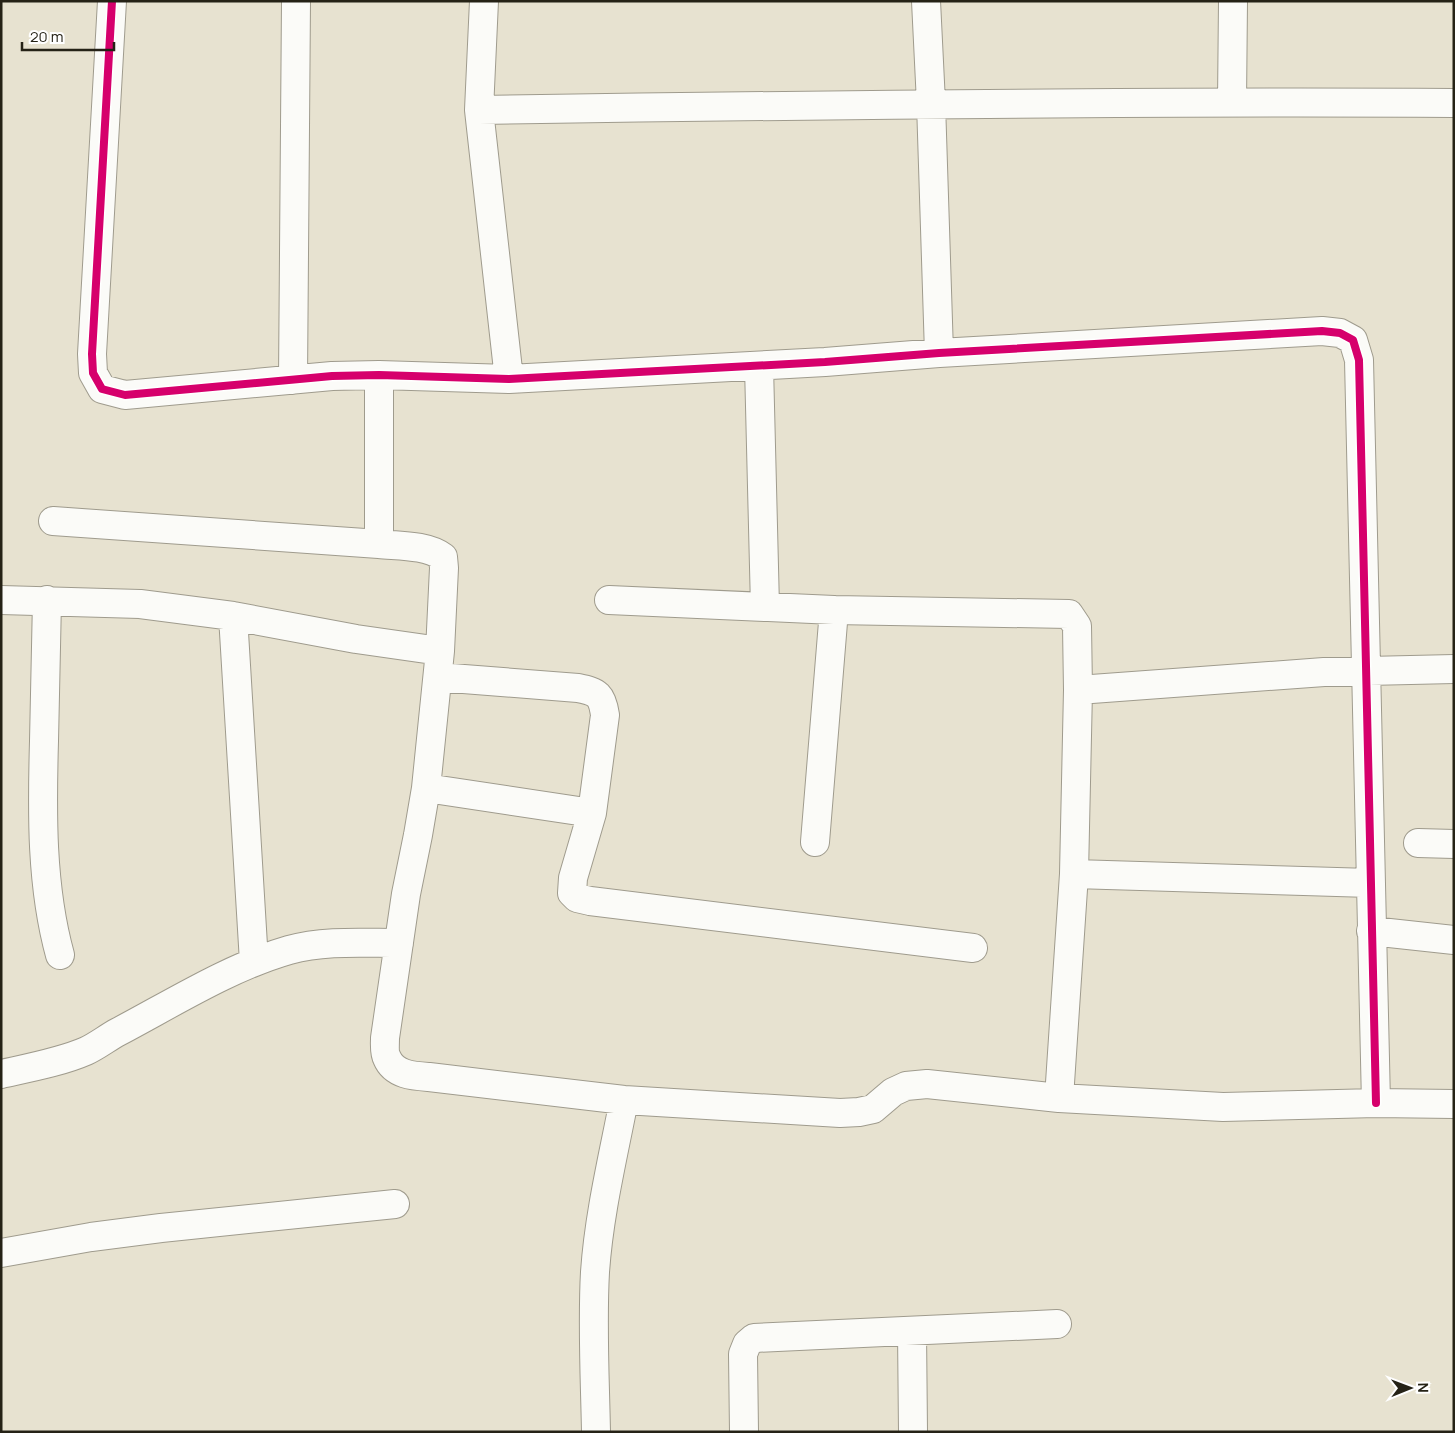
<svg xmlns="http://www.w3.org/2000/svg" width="1455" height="1433" viewBox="0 0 1455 1433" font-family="Manrope,sans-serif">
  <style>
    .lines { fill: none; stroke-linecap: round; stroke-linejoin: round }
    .minor-casing { stroke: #9f9b8d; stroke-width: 30 }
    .minor { stroke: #fbfbf8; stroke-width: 28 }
    .cycleway-casing { stroke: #fff; stroke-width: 11 }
    .cycleway { stroke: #d6006c; stroke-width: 8 }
  </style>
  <rect width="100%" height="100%" fill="#e7e2d0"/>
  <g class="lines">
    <defs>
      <path id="minor" d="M112,1L92,354L93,373L102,389L125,395L332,376L379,375L509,379L825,362L939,353L1322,331L1340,333L1353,340L1359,360L1376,1103
        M484,1L479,110L509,379
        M926,1L931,103L939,353
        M1232,102L1233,1
        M479,110C804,105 1129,101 1454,103
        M759,366L765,607
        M379,375V544
        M293,380L296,1
        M53,521L379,544C399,546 427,545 443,557L444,568L440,651L426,788L418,835L406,894L385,1038C385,1044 384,1053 387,1058C394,1075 414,1076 429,1077L624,1100L840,1113L859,1112L873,1109L893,1092L906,1086L927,1084L1059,1098L1223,1107L1376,1103L1454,1104
        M1,600L140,604L233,616L356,639L440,651
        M47,600C46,647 45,694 44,741C42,812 41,886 60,955
        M609,600L834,610L1069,614L1077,626L1078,690L1074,874L1059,1098
        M233,616L254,962
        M438,677L578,688C598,692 602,695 605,715L592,813L573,878L572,893L577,898L590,901L973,948
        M1078,690L1324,672L1454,669
        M426,788L592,813
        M815,842L834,610
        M1418,843L1454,844
        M1074,874L1370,883
        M1371,931L1454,940
        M1,1074C28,1068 61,1062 86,1051C97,1046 107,1038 118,1032C173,1003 230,967 289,950C324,940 363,943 399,943
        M1,1253L91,1237L161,1228L395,1204
        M912,1331L913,1432
        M596,1432C595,1379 592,1325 595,1272C599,1214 613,1157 624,1100
        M744,1432L743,1354L747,1344L754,1338L1057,1324"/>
    </defs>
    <use href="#minor" class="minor-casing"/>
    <use href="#minor" class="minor"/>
    <defs>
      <path id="cycleway" d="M112,1L92,354L93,373L102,389L125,395L332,376L379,375L509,379L825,362L939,353L1322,331L1340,333L1353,340L1359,360L1376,1103"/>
    </defs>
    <use href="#cycleway" class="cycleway-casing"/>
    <use href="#cycleway" class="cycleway"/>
  </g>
  <rect width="1455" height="1433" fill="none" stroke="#252216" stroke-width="5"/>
  <g transform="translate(1410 1388) rotate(89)" stroke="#ffffff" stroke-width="4" paint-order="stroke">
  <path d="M0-4L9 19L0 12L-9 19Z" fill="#252216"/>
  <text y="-8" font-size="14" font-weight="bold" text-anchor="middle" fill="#252216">N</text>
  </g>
  <path d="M22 42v8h92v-8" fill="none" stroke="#252216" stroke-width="2.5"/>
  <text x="30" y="42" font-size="15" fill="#252216" stroke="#ffffff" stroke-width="4" paint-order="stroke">20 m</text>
</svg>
